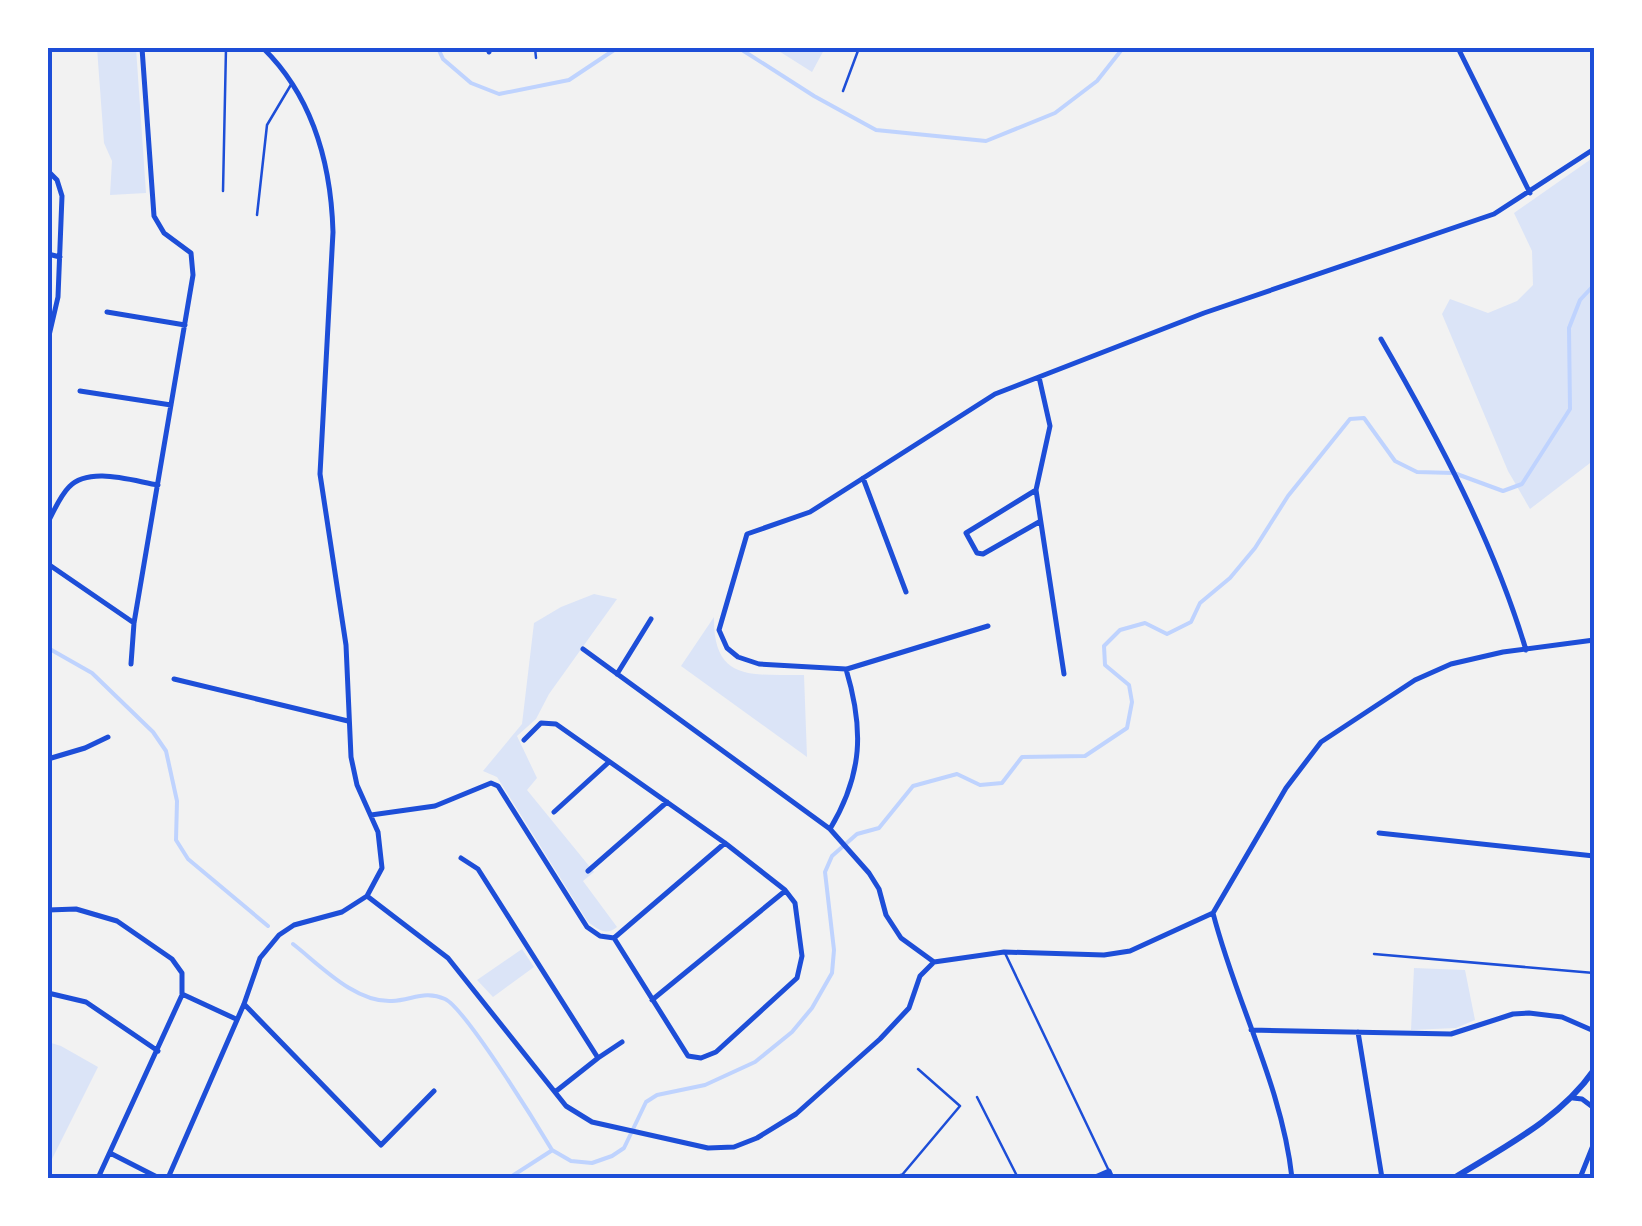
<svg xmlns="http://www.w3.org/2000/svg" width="1642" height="1226" viewBox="0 0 1642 1226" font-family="Cabin,sans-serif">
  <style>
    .green { fill: #dbe4f7 }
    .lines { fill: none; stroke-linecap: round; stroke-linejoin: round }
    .stream { stroke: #bfd3fe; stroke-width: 4 }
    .service { stroke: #1d4ed8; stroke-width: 2.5 }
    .minor { stroke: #1d4ed8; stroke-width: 5 }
    .secondary { stroke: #1d4ed8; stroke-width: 6 }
    .neatline { fill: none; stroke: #1d4ed8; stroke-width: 4 }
  </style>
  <rect width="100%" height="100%" fill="#f2f2f2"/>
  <path class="green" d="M97,48H136L146,193L110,195L112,161L104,143Z
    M774,48H825L812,72Z
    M1594,157V460L1530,509L1508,471L1442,314L1450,299L1488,313L1517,301L1533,285L1532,251L1514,213Z
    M594,594L617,599L549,694L536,719L517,736L537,778L527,790L594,872L583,881L617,927C606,936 599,930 588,922L497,777L483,771L522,724L534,623L561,607Z
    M714,617C713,683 753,674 804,675L807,757L681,666Z
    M522,949L534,967L493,997L477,980Z
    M1414,968L1465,970L1475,1020L1456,1028L1411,1030Z
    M48,1042L61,1046L98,1067L48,1167Z"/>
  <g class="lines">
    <path class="stream" d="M438,48L443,59L471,83L499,94L569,80L617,48
      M739,48L814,96L876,130L986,141L1055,113L1097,81L1123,48
      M48,648L92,673L153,732L166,751L177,801L176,840L188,859L268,926
      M293,944C320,965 355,1003 392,1001C412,1000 425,990 445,999C465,1008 537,1125 552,1150
      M552,1150L571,1161L592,1163L612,1156L624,1148L646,1102L657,1095L705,1085L755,1062L792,1032L812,1008L832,973L834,950L825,872L832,856L857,834L879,828L913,786L957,774L980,785L1002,783L1022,757L1085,756L1127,728L1132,702L1129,685L1105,665L1104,646L1120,630L1145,623L1167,634L1191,622L1200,603L1230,578L1255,548L1288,496L1350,419L1364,418L1395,461L1417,472L1454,473L1503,491L1522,484L1570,409L1569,328L1580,300L1594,285
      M509,1178L551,1151"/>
    <path class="service" d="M535,48L536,58
      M843,91L859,48
      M223,191L226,48
      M257,215L267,125L292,83
      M1005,953L1109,1171
      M1374,954L1594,973
      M977,1097L1018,1178
      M902,1175L960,1106L918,1069"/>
    <path class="minor" d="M488,48L489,52
      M1458,48L1530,193
      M48,171L57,180L62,196L58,297L48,340
      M48,254L60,257
      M107,312L185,325
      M1381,339C1438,438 1493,540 1526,650
      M1039,377L1050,426L1036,490L1064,674
      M80,391L171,405
      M863,478L906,592
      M1036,490L966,533L977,553L983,554L1039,522
      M48,522C54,511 60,496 69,487C89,466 133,481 158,485
      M48,564L134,623
      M583,649L830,829
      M131,664L134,623L193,275L191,253L164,233L154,216L142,48
      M847,669L988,626
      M617,674L651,619
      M174,679L348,721
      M48,759L85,748L108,737
      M554,812L609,762
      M371,815L435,806L491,783L498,786L587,927L600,936L614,938L688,1056L701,1058L716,1052L797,978L802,956L795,903L785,890L725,843L556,724L541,723L524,740
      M1379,833L1594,856
      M461,858L478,869L598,1058L555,1092
      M588,871L667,802
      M367,896L448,958L566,1106L592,1122L708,1148L734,1147L757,1138L796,1114L880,1039L909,1008L920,976L934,962L1004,952L1104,955L1130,951L1213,913L1286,788L1321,742L1415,680L1451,664L1503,652L1594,640
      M48,910L76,909L117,921L172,959L182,973V994L236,1019
      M1213,913C1236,1003 1282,1086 1292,1178
      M614,938L725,843
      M934,962L901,938L886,915L879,889L869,873L830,829C863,774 864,729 846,669L759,664L738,657L727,648L719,630L747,534L810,512L995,394L1204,313L1494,214L1594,149
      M48,993L86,1002L158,1051
      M652,1000L785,891
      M244,1004L381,1145L434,1091
      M1251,1030L1451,1034L1513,1014L1529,1013L1562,1017L1594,1031
      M1358,1032L1382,1178
      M598,1058L622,1042
      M1573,1098L1582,1099L1594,1108
      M110,1153L159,1178
      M98,1178L182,995
      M168,1178L244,1004L260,958L279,935L294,925L342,912L367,896L382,868L378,832L357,785L351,757L346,645L320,474L333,232C331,164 313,97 263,48
      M895,1178L901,1176
      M1093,1178L1109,1171L1112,1178
      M1580,1178L1594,1143"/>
    <path class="secondary" d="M1454,1178C1504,1147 1560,1119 1594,1070"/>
  </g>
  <rect width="1642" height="1226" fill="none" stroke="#ffffff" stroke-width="100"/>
  <rect x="50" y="50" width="1542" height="1126" class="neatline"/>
</svg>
